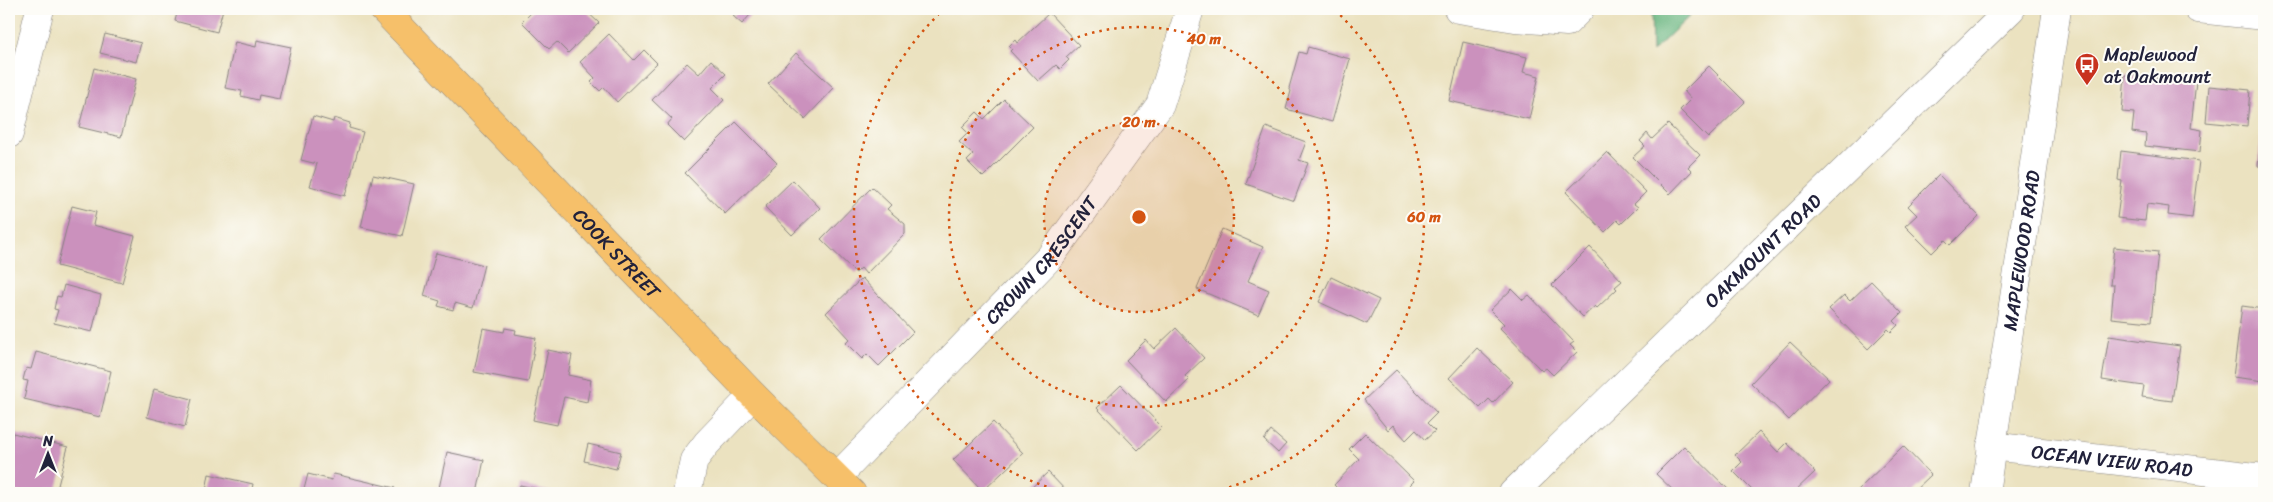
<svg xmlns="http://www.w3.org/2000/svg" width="2273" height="502" viewBox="0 0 2273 502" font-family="Sriracha,sans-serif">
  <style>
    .forest { fill: #69b680; stroke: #466c5e }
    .building { fill: #cb91bd }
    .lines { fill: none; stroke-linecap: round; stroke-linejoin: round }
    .minor-casing { stroke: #86827e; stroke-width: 29 }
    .major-casing { stroke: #86827e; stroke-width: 29 }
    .minor { stroke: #fff; stroke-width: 28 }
    .major { stroke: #f6c06b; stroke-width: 28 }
    .ring { fill: none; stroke: #d45411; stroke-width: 2.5; stroke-dasharray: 2.5 5 }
    .labels { text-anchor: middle; stroke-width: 4; stroke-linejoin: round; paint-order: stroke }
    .poi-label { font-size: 19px; fill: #22223b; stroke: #fdfcf7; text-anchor: start }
    .street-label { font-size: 19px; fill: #22223b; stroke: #fdfcf7 }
    .centre { fill: #d45411; stroke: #fdfcf7; stroke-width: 2.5 }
    .ring-label { font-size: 15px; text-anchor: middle; font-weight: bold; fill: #d45411; stroke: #fdfcf7; stroke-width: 4; stroke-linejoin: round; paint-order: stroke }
  </style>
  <rect width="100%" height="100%" fill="#fdfcf7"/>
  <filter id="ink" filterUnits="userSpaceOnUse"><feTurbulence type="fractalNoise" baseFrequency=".02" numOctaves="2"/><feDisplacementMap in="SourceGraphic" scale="10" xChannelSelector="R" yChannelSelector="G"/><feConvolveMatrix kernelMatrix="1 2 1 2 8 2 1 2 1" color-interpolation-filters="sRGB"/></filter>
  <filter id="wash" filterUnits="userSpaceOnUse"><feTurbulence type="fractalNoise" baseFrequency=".0096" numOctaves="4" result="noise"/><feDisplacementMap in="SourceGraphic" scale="20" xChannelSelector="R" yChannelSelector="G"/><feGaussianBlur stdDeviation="1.12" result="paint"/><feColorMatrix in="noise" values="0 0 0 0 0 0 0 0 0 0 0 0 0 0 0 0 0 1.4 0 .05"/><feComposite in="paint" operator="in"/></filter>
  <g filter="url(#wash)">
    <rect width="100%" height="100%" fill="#ebe2c0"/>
    <path class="forest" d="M1651,9H1697L1652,52Z"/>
    <g id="blocks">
      <path class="building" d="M178,9H223L217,32L175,21Z
        M535,9H584L599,23L568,53L557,42L549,49L522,22Z
        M740,9H744L750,15L742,24L733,16Z
        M1049,13L1079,45L1066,57L1069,60L1060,69L1056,65L1038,81L1010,51L1012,49L1009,46L1015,40L1017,43Z
        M105,34L141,43L136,62L100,53Z
        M609,34L634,60L644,50L657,63L617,102L604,87L600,91L591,82L595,78L580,62Z
        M257,40L291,47L279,99L259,95L258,100L241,96L242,91L225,88L235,42L256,47Z
        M1463,42L1527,57L1523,72L1539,76L1529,119L1449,101Z
        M1308,47L1350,59L1332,122L1286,109L1291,91L1289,88L1299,52L1306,54Z
        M796,53L834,88L805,119L768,84Z
        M711,60L726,74L712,88L724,100L684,142L667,125L672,119L652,100L687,63L699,74Z
        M1709,66L1745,102L1708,138L1680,110L1691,99L1684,91Z
        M94,68L136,79L121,137L79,127Z
        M2125,75L2196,81L2191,128L2202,130L2200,152L2145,146L2146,134L2132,132L2134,113L2122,112Z
        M2209,86L2250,90L2247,126L2206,122Z
        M1004,99L1033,127L983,177L967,161L973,155L959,142L968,133L962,127L977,112L984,119Z
        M313,116L333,122L334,118L350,123L349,128L363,132L345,196L310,186L317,164L301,160Z
        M2263,118H2264V167L2258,166Z
        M736,122L777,163L725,214L685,173Z
        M1668,124L1700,155L1688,167L1692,171L1670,194L1633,157L1645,146L1640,141L1647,133L1652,139Z
        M1266,127L1306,142L1299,160L1308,163L1294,201L1246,184Z
        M2121,151L2199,161L2192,218L2168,215L2169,207L2147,204L2145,221L2117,218L2122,181L2118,180Z
        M1607,152L1646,192L1634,204L1638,207L1621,224L1617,220L1605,232L1566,192Z
        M373,175L414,184L402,236L361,227Z
        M1939,175L1979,216L1950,245L1945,240L1932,253L1905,226L1917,215L1908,206Z
        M793,180L820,208L792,235L765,207Z
        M872,187L891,205L887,209L905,224V234L866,274L861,268L856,273L821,239Z
        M72,206L96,212L93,225L135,236L122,283L57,266Z
        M1222,229L1263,247L1248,281L1269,290L1258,315L1197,289Z
        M1590,247L1622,281L1615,287L1617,289L1597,308L1595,306L1583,317L1552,285Z
        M2114,247L2158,252L2151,322L2111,318L2114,285H2110Z
        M436,253L484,265L473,308L455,303L453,310L438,306L440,301L424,296Z
        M1331,277L1379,300L1367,324L1319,302Z
        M862,278L913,332L879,366L867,354L862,359L846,343L850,339L826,313Z
        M1871,281L1902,313L1894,321L1898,325L1891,332L1888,329L1868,349L1829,309L1844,295L1850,301Z
        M64,285L101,295L92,332L54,323L58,310L54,309L57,296L61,297Z
        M1512,289L1523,300L1529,295L1574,342L1570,345L1577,352L1553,375L1546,368L1542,371L1500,328L1504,324L1490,310Z
        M2242,306L2264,309V381L2233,377Z
        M483,328L504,332L505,328L516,330L515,334L536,338L528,382L474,372Z
        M1176,328L1204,358L1185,376L1189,380L1166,402L1126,360L1146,340L1154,349Z
        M2109,336L2180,346L2172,401L2142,397L2144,386L2102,380Z
        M1790,342L1829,379L1789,420L1751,383Z
        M1477,348L1513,382L1493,403L1489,399L1480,408L1449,378Z
        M548,350L572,355L568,375L591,380L587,402L564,397L557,425L533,420Z
        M36,352L111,371L100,417L24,399L28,381L23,380L26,368L31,369Z
        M1396,370L1437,413L1427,423L1435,431L1425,440L1416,430L1406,440L1393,425L1388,430L1364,400Z
        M1121,385L1162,427L1138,450L1097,408Z
        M154,389L192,399L185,427L147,417Z
        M993,422L1023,453L983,491L953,460Z
        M1271,431L1286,444L1278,453L1264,440Z
        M1759,432L1778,452L1787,443L1815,472L1793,493H1755L1733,471L1742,462L1735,455Z
        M13,433L68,447L56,493L9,492V451Z
        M1365,433L1414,481L1402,493H1342L1334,485L1359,459L1349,449Z
        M588,444L621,452L616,469L584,461Z
        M1684,446L1732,493H1676L1656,474Z
        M1903,446L1931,475L1912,493H1855Z
        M447,452L484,460L477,493H463L439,488Z
        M1048,472L1068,493H1026Z
        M209,474L253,484L251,493L206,491Z
        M308,474L332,480L334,474L395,488L394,493H303Z
        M520,485L552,492V493H518Z"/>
    </g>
  </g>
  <g filter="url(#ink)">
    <use href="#blocks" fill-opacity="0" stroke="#86827e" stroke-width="1"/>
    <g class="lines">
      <defs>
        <g id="minor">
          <path d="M1458,9L1515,18L1567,22L1580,9"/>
          <path d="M2198,9L2264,16"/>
          <path d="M9,134L40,9"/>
          <path id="s1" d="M1991,446L2264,478"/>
          <path id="s2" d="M837,477L1050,257L1160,105L1190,9"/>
          <path d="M687,493L694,460L707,443L753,395"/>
          <path id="s3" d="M1513,493L2011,9"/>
          <path id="s4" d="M1985,493L2057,9"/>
        </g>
        <g id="major">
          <path id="s5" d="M383,9L753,395L852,493"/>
        </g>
      </defs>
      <use href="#minor" class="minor-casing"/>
      <use href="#major" class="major-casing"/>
      <use href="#minor" class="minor"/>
      <use href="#major" class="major"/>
    </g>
  </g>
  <circle cx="1139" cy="217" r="95" fill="#d45411" fill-opacity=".12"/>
  <g class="ring">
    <circle cx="1139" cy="217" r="95"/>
    <circle cx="1139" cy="217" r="190"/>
    <path d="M1068 493A285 285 0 0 1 943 10M1335 10A285 285 0 0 1 1210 493"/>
  </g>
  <defs>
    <symbol id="bus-pin" viewBox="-11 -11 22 30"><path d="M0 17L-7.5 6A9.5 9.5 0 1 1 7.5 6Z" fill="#c8321e" stroke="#fdfcf7"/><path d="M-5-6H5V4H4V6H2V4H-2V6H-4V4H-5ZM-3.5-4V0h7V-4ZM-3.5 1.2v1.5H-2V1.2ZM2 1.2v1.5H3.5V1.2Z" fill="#fff"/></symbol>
  </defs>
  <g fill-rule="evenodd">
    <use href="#bus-pin" x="2073" y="51" width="28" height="38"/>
  </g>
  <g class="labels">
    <g class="poi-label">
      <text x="2104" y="61">Maplewood<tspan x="2104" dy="22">at Oakmount</tspan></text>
    </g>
    <g class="street-label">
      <text dy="7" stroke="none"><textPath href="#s3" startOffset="348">OAKMOUNT ROAD</textPath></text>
      <text dy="7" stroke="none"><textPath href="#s4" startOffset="245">MAPLEWOOD ROAD</textPath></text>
      <text dy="7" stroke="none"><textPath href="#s5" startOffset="338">COOK STREET</textPath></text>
      <text dy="7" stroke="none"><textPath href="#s2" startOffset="298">CROWN CRESCENT</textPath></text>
      <text dy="7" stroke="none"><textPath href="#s1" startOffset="122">OCEAN VIEW ROAD</textPath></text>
    </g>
  </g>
  <circle cx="1139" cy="217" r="8" class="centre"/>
  <g class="ring-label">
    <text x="1204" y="44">40 m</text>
    <text x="1139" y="127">20 m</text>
    <text x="1424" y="222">60 m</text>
  </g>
  <rect width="2273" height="502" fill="none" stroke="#fdfcf7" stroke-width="30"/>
  <g transform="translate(48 454)" stroke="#fdfcf7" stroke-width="4" paint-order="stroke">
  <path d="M0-4L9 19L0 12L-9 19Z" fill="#22223b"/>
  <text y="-8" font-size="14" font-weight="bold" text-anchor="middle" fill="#22223b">N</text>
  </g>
</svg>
